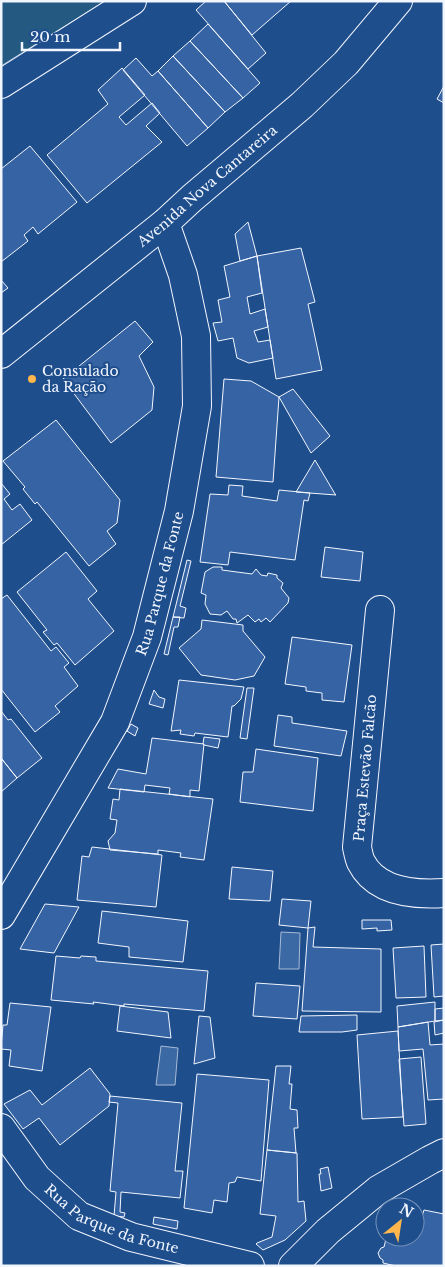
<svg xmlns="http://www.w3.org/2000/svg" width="445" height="1267" viewBox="0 0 445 1267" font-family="'Libre Baskerville',serif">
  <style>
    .green { fill: #245a82; stroke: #a8bbd7 }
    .water { fill: #3b69a3; stroke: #a8bbd7 }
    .building { fill: #3563a3; stroke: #f2f6ff }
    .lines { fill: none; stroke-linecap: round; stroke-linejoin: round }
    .minor-casing { stroke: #f2f6ff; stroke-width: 30 }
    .major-casing { stroke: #f2f6ff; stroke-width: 30 }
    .minor { stroke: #1f4e8c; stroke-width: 28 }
    .major { stroke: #1f4e8c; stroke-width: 28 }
    .poi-dot { fill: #ffb74d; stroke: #1f4e8c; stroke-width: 2 }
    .labels { text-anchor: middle; stroke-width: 4; stroke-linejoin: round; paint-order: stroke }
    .street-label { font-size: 14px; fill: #f2f6ff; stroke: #1f4e8c }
    .poi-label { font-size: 14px; fill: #f2f6ff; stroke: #1f4e8c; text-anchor: start }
  </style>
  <rect width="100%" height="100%" fill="#1f4e8c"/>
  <path class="green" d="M1,1H105L1,66Z"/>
  <path class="water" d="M281,932L300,933L299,969H279Z
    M161,1046L178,1048L175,1085H156Z"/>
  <path class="building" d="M206,1H224L266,53L248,69L196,10Z
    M224,1H291L252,35Z
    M208,24L260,83L243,98L190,41Z
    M190,41L243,98L225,112L173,56Z
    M173,56L225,112L208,128L158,71Z
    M136,58L152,76L158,71L208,128L187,146L123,70Z
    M122,68L145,95L119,117L126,125L152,103L160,113L146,126L162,142L87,203L47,155L108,104L98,90Z
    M444,86V103L437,99Z
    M30,146L77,202L38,234L33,227L24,235L28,241L1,262V169Z
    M248,222L257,256L240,261L235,234Z
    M301,248L315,302L308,304L322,370L276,379L257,256Z
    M257,256L262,293L247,297L250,314L265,309L268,327L254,331L258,342L270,340L273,358L249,363L237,358L233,338L218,341L213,323L222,322L218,300L230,297L224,266Z
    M1,280L8,288L1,293Z
    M135,321L153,342L139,356L154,387L152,410L111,443L63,379Z
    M224,379L251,381L279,397L273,482L216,477Z
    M293,389L330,436L311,453L279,397Z
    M56,420L120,500L117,523L107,531L116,544L89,566L37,502L35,504L23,489L25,487L3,461Z
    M315,460L335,494L336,495L296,492Z
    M1,483L10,494L4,499L12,510L20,504L32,520L1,545Z
    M229,485L243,486L242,496L277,501L279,490L310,493L308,501L304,500L295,560L230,552L228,565L200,562L210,494L228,495Z
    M325,547L363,552L360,581L321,577Z
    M66,552L97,591L88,599L114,631L75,665L57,643L54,645L43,632L47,630L17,592Z
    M187,560L191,561L180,606L186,608L184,618L173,617Z
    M213,567H222V570L252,574L256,569L261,575L267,576L268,573L277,575V578L283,583L281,588L289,598L288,603L270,622L266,618L261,622L259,619L255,622L248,615L237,623L236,619H233L227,611L221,615L210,614L205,604L206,595L201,593L205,572Z
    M7,595L51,651L56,647L69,663L64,667L78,686L55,706L60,712L35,732L1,689V599Z
    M173,617H180L178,627H174L168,655L164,654Z
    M202,620L243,625V631L265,657L254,676L235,680L201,675L179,648L201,629Z
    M292,637L352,645L344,702L322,700V693L306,691V687L285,684Z
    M179,680L244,687L241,699L234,706H232L228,737L195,733L194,736L180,734L181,730L171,731Z
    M247,688H254L247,739L240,738Z
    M154,690L159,697L165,699L163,708L149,704Z
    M1,711L8,720L11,719L42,758L17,778L1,758Z
    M278,715L292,717V723L347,731L341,756L274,746Z
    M131,724L138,728L135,736L127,731Z
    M204,737L220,739L218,748L204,745L203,744Z
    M152,738L204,744L199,791L190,790V797L169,794L170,788L145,785L144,792L108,788L118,769L146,774Z
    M256,749L318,758L313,811L240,802L243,772H253Z
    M1,758L17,778L1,792Z
    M120,789L213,799L204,860L180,857L181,853L158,850V854L110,850L108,841L115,833L117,820L110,819L113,799L119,800Z
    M92,847L162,855L156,907L77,900L82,856L89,857Z
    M232,867L273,871L270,901L229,899Z
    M282,899L311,901L308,928L279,925Z
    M45,904L79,907L54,953L20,949Z
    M102,911L188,921L183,962L129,957V947L98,943Z
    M362,920H391L392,930L377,931V928L362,929Z
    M315,927L313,947L381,949V1012L302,1011L308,928Z
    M444,944V996L434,997L431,945Z
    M424,946L426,997L396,998L393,948Z
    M56,956L80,958L81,956L96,957V961L208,971L204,1011L124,1004V1006L93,1002L94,1004L51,1000Z
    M256,983L300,986L297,1019L253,1016Z
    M435,1002V1021L398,1027L397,1006Z
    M10,1003L51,1007L42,1071L9,1066L11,1050L1,1049V1047L3,1025H7Z
    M120,1006L168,1012L171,1038L117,1031Z
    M444,1008V1020L435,1021V1009Z
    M357,1015V1030L342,1032H299L301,1016Z
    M199,1016L210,1017L215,1058L194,1064Z
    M444,1020V1033L435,1035L434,1022Z
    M428,1022L430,1045L444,1044V1099L428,1100L423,1049L399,1051L398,1027Z
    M398,1031L403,1117L362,1119L357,1035Z
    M421,1057L426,1124L404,1126L399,1059Z
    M276,1066H291L289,1084H292L290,1109L297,1110L298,1128H294L296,1153L267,1150Z
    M90,1068L110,1094L109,1106L60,1145L39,1118L23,1129L4,1104L30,1090L42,1105Z
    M197,1074L269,1080L261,1181L237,1177L235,1182L229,1183L227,1202L214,1200L212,1213L184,1208Z
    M110,1096L182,1103L175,1171H183L180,1198L121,1192L120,1212L125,1213L124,1217L114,1216L116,1192L110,1191L118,1103L109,1102Z
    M267,1150L297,1153L298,1202L304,1201L306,1221L285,1240L263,1250L256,1244L257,1243L272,1237L276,1216L260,1214Z
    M328,1167L332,1188L321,1191L319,1174H321L320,1169Z
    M424,1210L444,1214V1266H396L383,1263V1260L380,1258L378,1253L381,1248L384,1247L386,1239L399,1242L400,1237H415V1224L419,1225Z
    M154,1217L178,1221L177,1229L153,1224Z"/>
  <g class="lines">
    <defs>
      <g id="minor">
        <path d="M1,84L132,1"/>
        <path d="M380,610L357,847C358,852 359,858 361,862C376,892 414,895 444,893"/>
        <path id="s1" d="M1,915L115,722L147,637L179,511L197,406L196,336L183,275L165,223"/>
        <path id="s2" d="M1,1128L37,1178L79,1216L131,1237L250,1266"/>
        <path d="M293,1266L328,1231L378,1190L430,1160L444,1153"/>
      </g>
      <g id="major">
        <path id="s3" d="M1,354L165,223L192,198L302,105L346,63L398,1"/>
      </g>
    </defs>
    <use href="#minor" class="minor-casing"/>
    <use href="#major" class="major-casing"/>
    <use href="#minor" class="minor"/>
    <use href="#major" class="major"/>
  </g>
  <circle class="poi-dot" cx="32" cy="379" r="5"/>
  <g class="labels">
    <g class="street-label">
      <text dy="5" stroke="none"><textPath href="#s3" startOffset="266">Avenida Nova Cantareira</textPath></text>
      <text dy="5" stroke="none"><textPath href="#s1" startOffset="370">Rua Parque da Fonte</textPath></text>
      <text transform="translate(365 768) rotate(-85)" y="5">Praça Estevão Falcão</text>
      <text dy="5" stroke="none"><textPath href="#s2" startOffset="149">Rua Parque da Fonte</textPath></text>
    </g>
    <g class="poi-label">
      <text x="42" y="376">Consulado<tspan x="42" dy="16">da Ração</tspan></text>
    </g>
  </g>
  <rect width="445" height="1267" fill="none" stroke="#f2f6ff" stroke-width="5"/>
  <g transform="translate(400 1222) rotate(30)"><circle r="24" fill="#1f4e8c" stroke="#7391ba"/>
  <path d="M0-4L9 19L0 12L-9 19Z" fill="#ffb74d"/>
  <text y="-8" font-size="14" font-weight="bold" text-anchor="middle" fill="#f2f6ff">N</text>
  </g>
  <path d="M22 42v8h98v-8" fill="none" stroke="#f2f6ff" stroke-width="2.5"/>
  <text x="30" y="42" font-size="15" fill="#f2f6ff" stroke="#1f4e8c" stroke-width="4" paint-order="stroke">20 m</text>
</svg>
